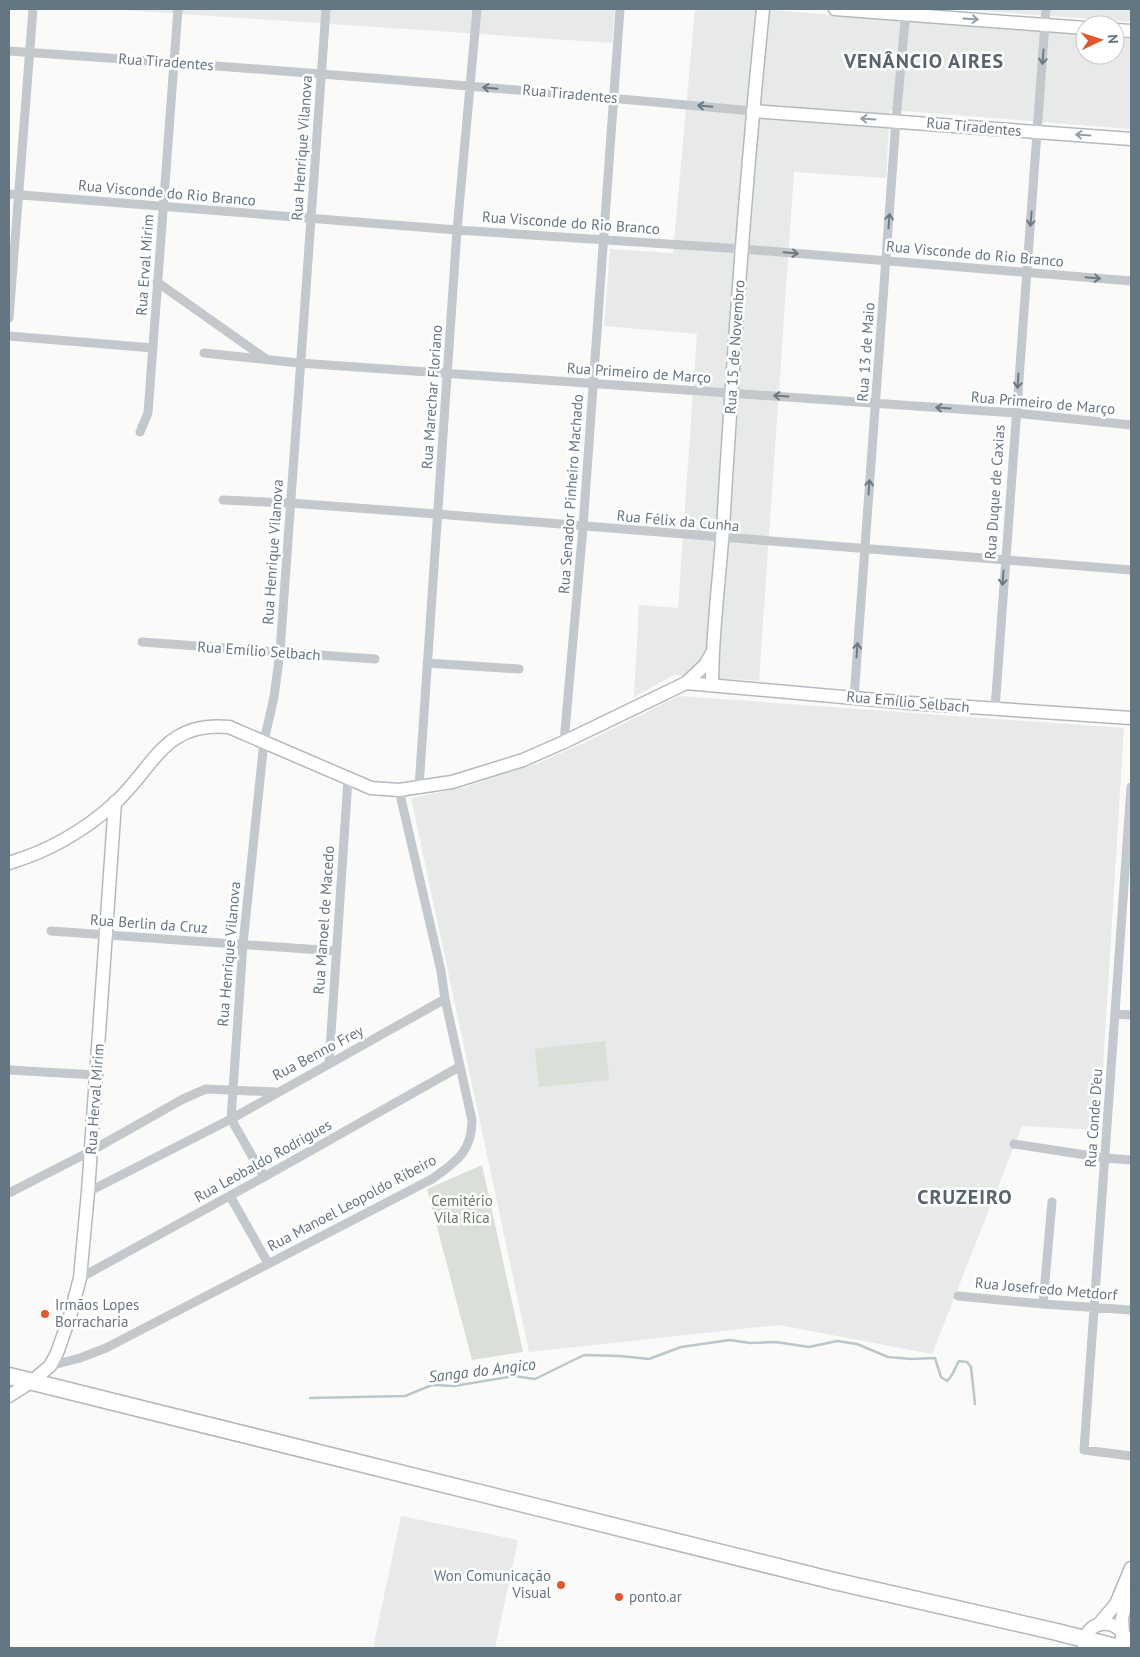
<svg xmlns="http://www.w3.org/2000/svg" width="1140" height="1657" viewBox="0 0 1140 1657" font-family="'PT Sans',sans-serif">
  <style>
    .built { fill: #e8e9e9 }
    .green { fill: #dadfd7 }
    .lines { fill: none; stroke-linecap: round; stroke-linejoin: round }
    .stream { stroke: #bbc7cb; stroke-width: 2.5 }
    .secondary-casing { stroke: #b3babf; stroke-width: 15 }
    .highway-casing { stroke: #b4b9bd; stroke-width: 19 }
    .street { stroke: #c3c8cc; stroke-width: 9 }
    .secondary { stroke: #fff; stroke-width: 12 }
    .highway { stroke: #fff; stroke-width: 16 }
    .oneway { stroke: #939fa8 }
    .oneway2 { stroke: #6a7a87 }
    .poi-dot { fill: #e4572e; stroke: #fff; stroke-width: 2 }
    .labels { text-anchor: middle; stroke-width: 5; stroke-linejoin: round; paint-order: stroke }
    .street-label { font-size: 15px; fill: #657683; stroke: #fff }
    .park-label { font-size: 15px; fill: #687a64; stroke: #fff }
    .poi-label { font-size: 15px; fill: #657683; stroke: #fff; text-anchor: start }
    .water-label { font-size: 16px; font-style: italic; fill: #60757c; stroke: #fff }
    .district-label { font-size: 20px; font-weight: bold; letter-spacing: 1px; fill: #57646e; stroke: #fff }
  </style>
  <rect width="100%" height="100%" fill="#fafaf8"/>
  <path class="built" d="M109,9H615L612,43Z
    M695,9H758L1085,35V55H1115V38L1131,39V129L890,110L886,178L794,172L759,681L674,675L634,697L639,605L678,608L697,334L604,326L610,249L673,253Z
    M956,9H1131V22Z
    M679,696L1124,728L1099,1130L1022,1126L932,1354L779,1325L529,1352L411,798L465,787L538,763L584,743Z
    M401,1516L518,1540L495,1648H373Z"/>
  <path class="green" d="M605,1041L609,1080L539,1087L535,1049Z
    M482,1165L523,1352L472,1360L427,1189Z"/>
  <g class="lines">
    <path class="stream" d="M310,1398L405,1396L432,1385L454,1386L514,1376L535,1379L584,1355L620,1356L649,1359L681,1347L730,1340L750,1343L776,1342L809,1347L837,1341L857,1344L888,1357L911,1359L935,1358L941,1377L947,1381C953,1376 955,1367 959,1361L967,1362L971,1367L975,1404"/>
    <defs>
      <path id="secondary" d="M835,9L1085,28
        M1115,30L1131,31
        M753,111L1131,139
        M686,683L705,665L712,653
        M712,685C712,627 721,569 724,511C734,344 746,176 763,9
        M9,863C49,851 84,831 115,803C155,766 164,721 229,727L371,788L399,790L452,782L523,760L564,742L686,683L910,703L1131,718
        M9,1396L31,1382L50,1366L57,1353L70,1316L80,1278L88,1192L115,802
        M1099,1624L1116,1604L1131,1568
        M1123,1635L1122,1618L1129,1593
        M1084,1648C1083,1614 1128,1618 1125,1646"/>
      <path id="highway" d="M9,1376L834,1581L1057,1632L1119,1648
        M1124,1638L1131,1642"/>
    </defs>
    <use href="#secondary" class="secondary-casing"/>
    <use href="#highway" class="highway-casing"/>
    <path class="street" d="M9,51C257,68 505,88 753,111
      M9,194L457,230L743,249L1131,281
      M157,282L266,359
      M9,318L33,9
      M9,336L153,348
      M204,353L299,363L1015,413L1131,425
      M140,432L148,413L178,9
      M223,500L290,503L437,514L1131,570
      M142,642L375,659
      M427,663L519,669
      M854,698L896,120L906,10
      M995,709C1010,475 1030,242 1046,9
      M564,742L583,527L620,9
      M419,787L457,230L477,9
      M1131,787L1084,1450L1131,1456
      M51,931L335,951
      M1115,1014L1131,1015
      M329,1064L348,779
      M9,1070L96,1075
      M1014,1144L1105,1158L1131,1160
      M264,1177L231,1119L243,944L264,741L274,697L280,652L326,9
      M88,1192L231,1119L445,999
      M9,1193L91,1151L183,1099L206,1089L276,1092
      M230,1196L268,1263
      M80,1278L264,1177L459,1067
      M958,1296L1043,1304L1131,1310
      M1043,1304L1052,1202
      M50,1366L80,1358L106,1348L432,1179C456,1162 472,1152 472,1120L445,999L441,971L399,790"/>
    <use href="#secondary" class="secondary"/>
    <use href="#highway" class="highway"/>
  </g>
  <defs><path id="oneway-shaft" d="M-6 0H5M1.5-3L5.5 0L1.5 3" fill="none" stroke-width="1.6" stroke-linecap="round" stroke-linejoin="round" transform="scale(1.25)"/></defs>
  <g class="oneway">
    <use href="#oneway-shaft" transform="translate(971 19) rotate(4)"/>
    <use href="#oneway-shaft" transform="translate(868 119) rotate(-176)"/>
    <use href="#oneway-shaft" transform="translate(1083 135) rotate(-176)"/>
  </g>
  <g class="oneway2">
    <use href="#oneway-shaft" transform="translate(1043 57) rotate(94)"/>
    <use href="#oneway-shaft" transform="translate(490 88) rotate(-175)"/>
    <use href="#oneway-shaft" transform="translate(705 106) rotate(-175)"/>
    <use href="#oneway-shaft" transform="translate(1031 219) rotate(95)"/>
    <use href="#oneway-shaft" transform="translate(889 221) rotate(-86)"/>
    <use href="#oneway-shaft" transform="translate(791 253) rotate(5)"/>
    <use href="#oneway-shaft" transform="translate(1093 278) rotate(5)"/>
    <use href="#oneway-shaft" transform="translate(1018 381) rotate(94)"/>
    <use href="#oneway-shaft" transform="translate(781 396) rotate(-176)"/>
    <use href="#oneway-shaft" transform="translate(943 408) rotate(-176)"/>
    <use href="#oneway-shaft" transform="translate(869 487) rotate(-86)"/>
    <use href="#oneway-shaft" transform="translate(1003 578) rotate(94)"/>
    <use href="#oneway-shaft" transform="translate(857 650) rotate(-86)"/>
  </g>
  <g class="poi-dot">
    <circle cx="45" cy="1314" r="5"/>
    <circle cx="561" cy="1585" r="5"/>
    <circle cx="619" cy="1597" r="5"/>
  </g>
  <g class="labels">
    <g class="street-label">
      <text transform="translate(166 62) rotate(4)" y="5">Rua Tiradentes</text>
      <text transform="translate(570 94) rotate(5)" y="5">Rua Tiradentes</text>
      <text transform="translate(974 127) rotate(5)" y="5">Rua Tiradentes</text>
      <text transform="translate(302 148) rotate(-86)" y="5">Rua Henrique Vilanova</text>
      <text transform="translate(167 193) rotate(5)" y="5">Rua Visconde do Rio Branco</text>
      <text transform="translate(571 223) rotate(4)" y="5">Rua Visconde do Rio Branco</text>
      <text transform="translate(975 254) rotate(5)" y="5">Rua Visconde do Rio Branco</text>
      <text transform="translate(145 265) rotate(-86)" y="5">Rua Erval Mirim</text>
      <text transform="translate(735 347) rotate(-86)" y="5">Rua 15 de Novembro</text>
      <text transform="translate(866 352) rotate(-86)" y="5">Rua 13 de Maio</text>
      <text transform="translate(639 373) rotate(4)" y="5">Rua Primeiro de Março</text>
      <text transform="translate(432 397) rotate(-86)" y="5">Rua Marechar Floriano</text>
      <text transform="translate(1043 403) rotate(5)" y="5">Rua Primeiro de Março</text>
      <text transform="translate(995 492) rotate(-86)" y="5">Rua Duque de Caxias</text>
      <text transform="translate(571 494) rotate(-86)" y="5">Rua Senador Pinheiro Machado</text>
      <text transform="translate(678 521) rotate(5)" y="5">Rua Félix da Cunha</text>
      <text transform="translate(273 552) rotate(-86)" y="5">Rua Henrique Vilanova</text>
      <text transform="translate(259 651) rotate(4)" y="5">Rua Emílio Selbach</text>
      <text transform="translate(908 702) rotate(5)" y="5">Rua Emílio Selbach</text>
      <text transform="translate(324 920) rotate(-86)" y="5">Rua Manoel de Macedo</text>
      <text transform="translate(149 924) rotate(4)" y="5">Rua Berlin da Cruz</text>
      <text transform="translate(229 954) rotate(-85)" y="5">Rua Henrique Vilanova</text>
      <text transform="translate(318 1053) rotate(-28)" y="5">Rua Benno Frey</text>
      <text transform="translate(95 1099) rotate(-86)" y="5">Rua Herval Mirim</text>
      <text transform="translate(1094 1118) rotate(-86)" y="5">Rua Conde D'eu</text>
      <text transform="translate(263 1161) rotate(-29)" y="5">Rua Leobaldo Rodrigues</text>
      <text transform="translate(352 1203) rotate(-28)" y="5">Rua Manoel Leopoldo Ribeiro</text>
      <text transform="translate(1046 1289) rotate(5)" y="5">Rua Josefredo Metdorf</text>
    </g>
    <g class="park-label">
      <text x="462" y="1206">Cemitério<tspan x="462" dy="17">Vila Rica</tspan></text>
    </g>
    <g class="poi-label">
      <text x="55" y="1310">Irmãos Lopes<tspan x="55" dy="17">Borracharia</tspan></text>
      <text x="551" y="1581" text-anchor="end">Won Comunicação<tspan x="551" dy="17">Visual</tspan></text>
      <text x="629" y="1602">ponto.ar</text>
    </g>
    <g class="water-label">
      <text transform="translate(482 1370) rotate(-7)" y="6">Sanga do Angico</text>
    </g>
    <g class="district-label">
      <text x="924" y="68">VENÂNCIO AIRES</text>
      <text x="965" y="1204">CRUZEIRO</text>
    </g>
  </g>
  <rect width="1140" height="1657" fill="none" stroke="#657683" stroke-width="20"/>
  <g transform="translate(1100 40) rotate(86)"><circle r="24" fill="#ffffff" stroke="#c1c8cd"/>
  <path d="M0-4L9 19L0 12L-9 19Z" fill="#e4572e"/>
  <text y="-8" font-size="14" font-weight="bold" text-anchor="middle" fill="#657683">N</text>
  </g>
</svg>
